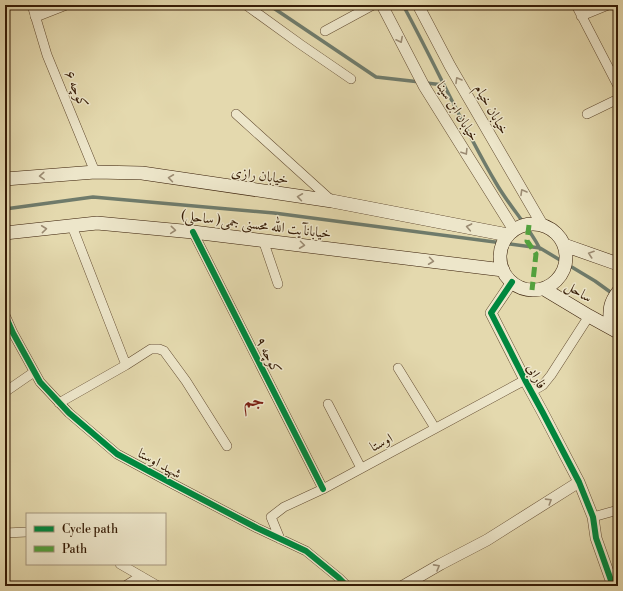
<svg xmlns="http://www.w3.org/2000/svg" width="623" height="591" viewBox="0 0 623 591" font-family="'Libre Bodoni',Amiri,serif">
  <style>
    .lines { fill: none; stroke-linecap: round; stroke-linejoin: round }
    .stream { stroke: #6f7b6b; stroke-width: 3.5 }
    .minor-casing { stroke: #624b30; stroke-width: 10 }
    .tertiary-casing { stroke: #624b30; stroke-width: 12 }
    .secondary-casing { stroke: #361c06; stroke-width: 14 }
    .minor { stroke: #ede6ca; stroke-width: 9 }
    .tertiary { stroke: #ede6ca; stroke-width: 11 }
    .secondary { stroke: #ede6ca; stroke-width: 13 }
    .quiet { stroke: #53a13d; stroke-width: 5; stroke-dasharray: 10 5; stroke-linecap: butt }
    .cycleway-casing { stroke: #ede6ca; stroke-width: 8 }
    .cycleway { stroke: #00873e; stroke-width: 6 }
    .oneway { stroke: #9b8b72 }
    .labels { text-anchor: middle; stroke-width: 3; stroke-linejoin: round; paint-order: stroke }
    .street-label { font-size: 14px; fill: #361c06; stroke: #ede6ca }
    .district-label { font-size: 18px; font-weight: bold; fill: #7a1f14; stroke: #ede6ca }
  </style>
  <rect width="100%" height="100%" fill="#e4d9ae"/>
  <filter id="stains"><feTurbulence type="fractalNoise" baseFrequency=".005" numOctaves="4"/><feColorMatrix values="0 0 0 0 .2 0 0 0 0 .09 0 0 0 0 .02 0 0 0 .5 -.17"/></filter>
  <radialGradient id="worn" r=".72"><stop offset=".6" stop-color="#630" stop-opacity="0"/><stop offset="1" stop-color="#630" stop-opacity=".3"/></radialGradient>
  <g class="lines">
    <path class="stream" d="M269,5L376,77L420,82
      M403,5C435,64 462,125 496,183C509,206 528,225 540,249
      M426,83L444,85
      M5,209L93,197L274,213L540,248L595,281L613,294"/>
    <defs>
      <path id="minor" d="M32,5L47,55L95,172
        M246,5L300,44L351,79
        M576,5L618,86
        M581,16L608,5
        M325,31L373,5
        M236,114L331,200
        M587,114L618,99
        M72,226L126,365
        M193,232L323,489
        M263,240L278,284
        M5,315L13,333L40,382L69,413L117,454L173,484L257,528L306,551L339,578L347,586
        M398,368L435,428
        M5,392L34,372
        M531,392L543,385L551,375L589,316
        M59,403L126,365L151,349H159L164,351L186,381L227,446
        M328,404L361,468
        M593,517L618,510
        M5,533L27,532
        M280,539L271,517L284,507L323,489L525,380
        M120,564L158,586
        M125,586L141,576"/>
      <path id="tertiary" d="M382,5L424,86L514,230
        M418,5L450,66L543,226
        M36,16L64,5
        M512,282L491,313L525,380L543,413L579,482L593,517L596,538L613,586
        M403,586L441,564L487,540L579,482"/>
      <path id="secondary" d="M5,179L95,172L142,173L332,201L508,235
        M500 257a33 33 0 1 1 66 0a33 33 0 1 1-66 0Z
        M5,233L97,223L193,232L503,270
        M564,245L618,264
        M544,289L589,316L618,332
        M610,327C610,312 608,305 618,292"/>
    </defs>
    <use href="#minor" class="minor-casing"/>
    <use href="#tertiary" class="tertiary-casing"/>
    <use href="#secondary" class="secondary-casing"/>
    <use href="#minor" class="minor"/>
    <use href="#tertiary" class="tertiary"/>
    <use href="#secondary" class="secondary"/>
    <path class="quiet" d="M529,225L527,241L536,254L532,290"/>
    <defs>
      <path id="cycleway" d="M193,232L323,489
        M512,282L491,313L525,380L543,413L579,482L593,517L596,538L613,586
        M5,315L13,333L40,382L69,413L117,454L173,484L257,528L306,551L339,578L347,586"/>
    </defs>
    <use href="#cycleway" class="cycleway-casing"/>
    <use href="#cycleway" class="cycleway"/>
  </g>
  <defs><path id="oneway-chevron" d="M-2-3.5L2.5 0L-2 3.5" fill="none" stroke-width="1.6" stroke-linecap="round" stroke-linejoin="round"/></defs>
  <g class="oneway">
    <use href="#oneway-chevron" transform="translate(400 40) rotate(63)"/>
    <use href="#oneway-chevron" transform="translate(458 80) rotate(-120)"/>
    <use href="#oneway-chevron" transform="translate(465 152) rotate(58)"/>
    <use href="#oneway-chevron" transform="translate(42 176) rotate(176)"/>
    <use href="#oneway-chevron" transform="translate(171 178) rotate(-172)"/>
    <use href="#oneway-chevron" transform="translate(523 192) rotate(-120)"/>
    <use href="#oneway-chevron" transform="translate(300 197) rotate(-172)"/>
    <use href="#oneway-chevron" transform="translate(469 227) rotate(-169)"/>
    <use href="#oneway-chevron" transform="translate(44 229) rotate(-6)"/>
    <use href="#oneway-chevron" transform="translate(173 230) rotate(5)"/>
    <use href="#oneway-chevron" transform="translate(302 245) rotate(7)"/>
    <use href="#oneway-chevron" transform="translate(591 254) rotate(-161)"/>
    <use href="#oneway-chevron" transform="translate(431 261) rotate(7)"/>
    <use href="#oneway-chevron" transform="translate(549 501) rotate(-32)"/>
    <use href="#oneway-chevron" transform="translate(437 567) rotate(-29)"/>
  </g>
  <g class="labels">
    <g class="street-label">
      <text transform="translate(77 89) rotate(68)" y="5">کوچه ۶</text>
      <text transform="translate(492 109) rotate(60)" y="5">خیابان خیام</text>
      <text transform="translate(458 111) rotate(58)" y="5">خیابان ابن سینا</text>
      <text transform="translate(260 175) rotate(8)" y="5">خیابان رازی</text>
      <text transform="translate(256 224) rotate(7)" y="5">خیابانآیت الله محسنی جمی( ساحلی)</text>
      <text transform="translate(579 291) rotate(32)" y="5">ساحل</text>
      <text transform="translate(269 355) rotate(63)" y="5">کوچه ۹</text>
      <text transform="translate(537 376) rotate(62)" y="5">فارابی</text>
      <text transform="translate(381 442) rotate(-28)" y="5">اوستا</text>
      <text transform="translate(160 463) rotate(29)" y="5">شهید اوستا</text>
    </g>
    <g class="district-label">
      <text x="254" y="406">جم</text>
    </g>
  </g>
  <rect width="623" height="591" fill="none" stroke="#e4d9ae" stroke-width="20"/>
  <rect x="6" y="6" width="611" height="579" fill="none" stroke="#361c06" stroke-width="2"/>
  <rect x="10" y="10" width="603" height="571" fill="none" stroke="#361c06"/>
  <rect x="26" y="513" width="140" height="52" fill="#ede6ca" stroke="#a4957c"/>
  <rect x="34" y="526" width="20" height="6" fill="#00873e" stroke="#a4957c"/>
  <text x="62" y="533" font-size="12" fill="#361c06">Cycle path</text>
  <rect x="34" y="546" width="20" height="6" fill="#53a13d" stroke="#a4957c"/>
  <text x="62" y="553" font-size="12" fill="#361c06">Path</text>
  <rect width="100%" height="100%" filter="url(#stains)"/>
  <rect width="100%" height="100%" fill="url(#worn)"/>
</svg>
